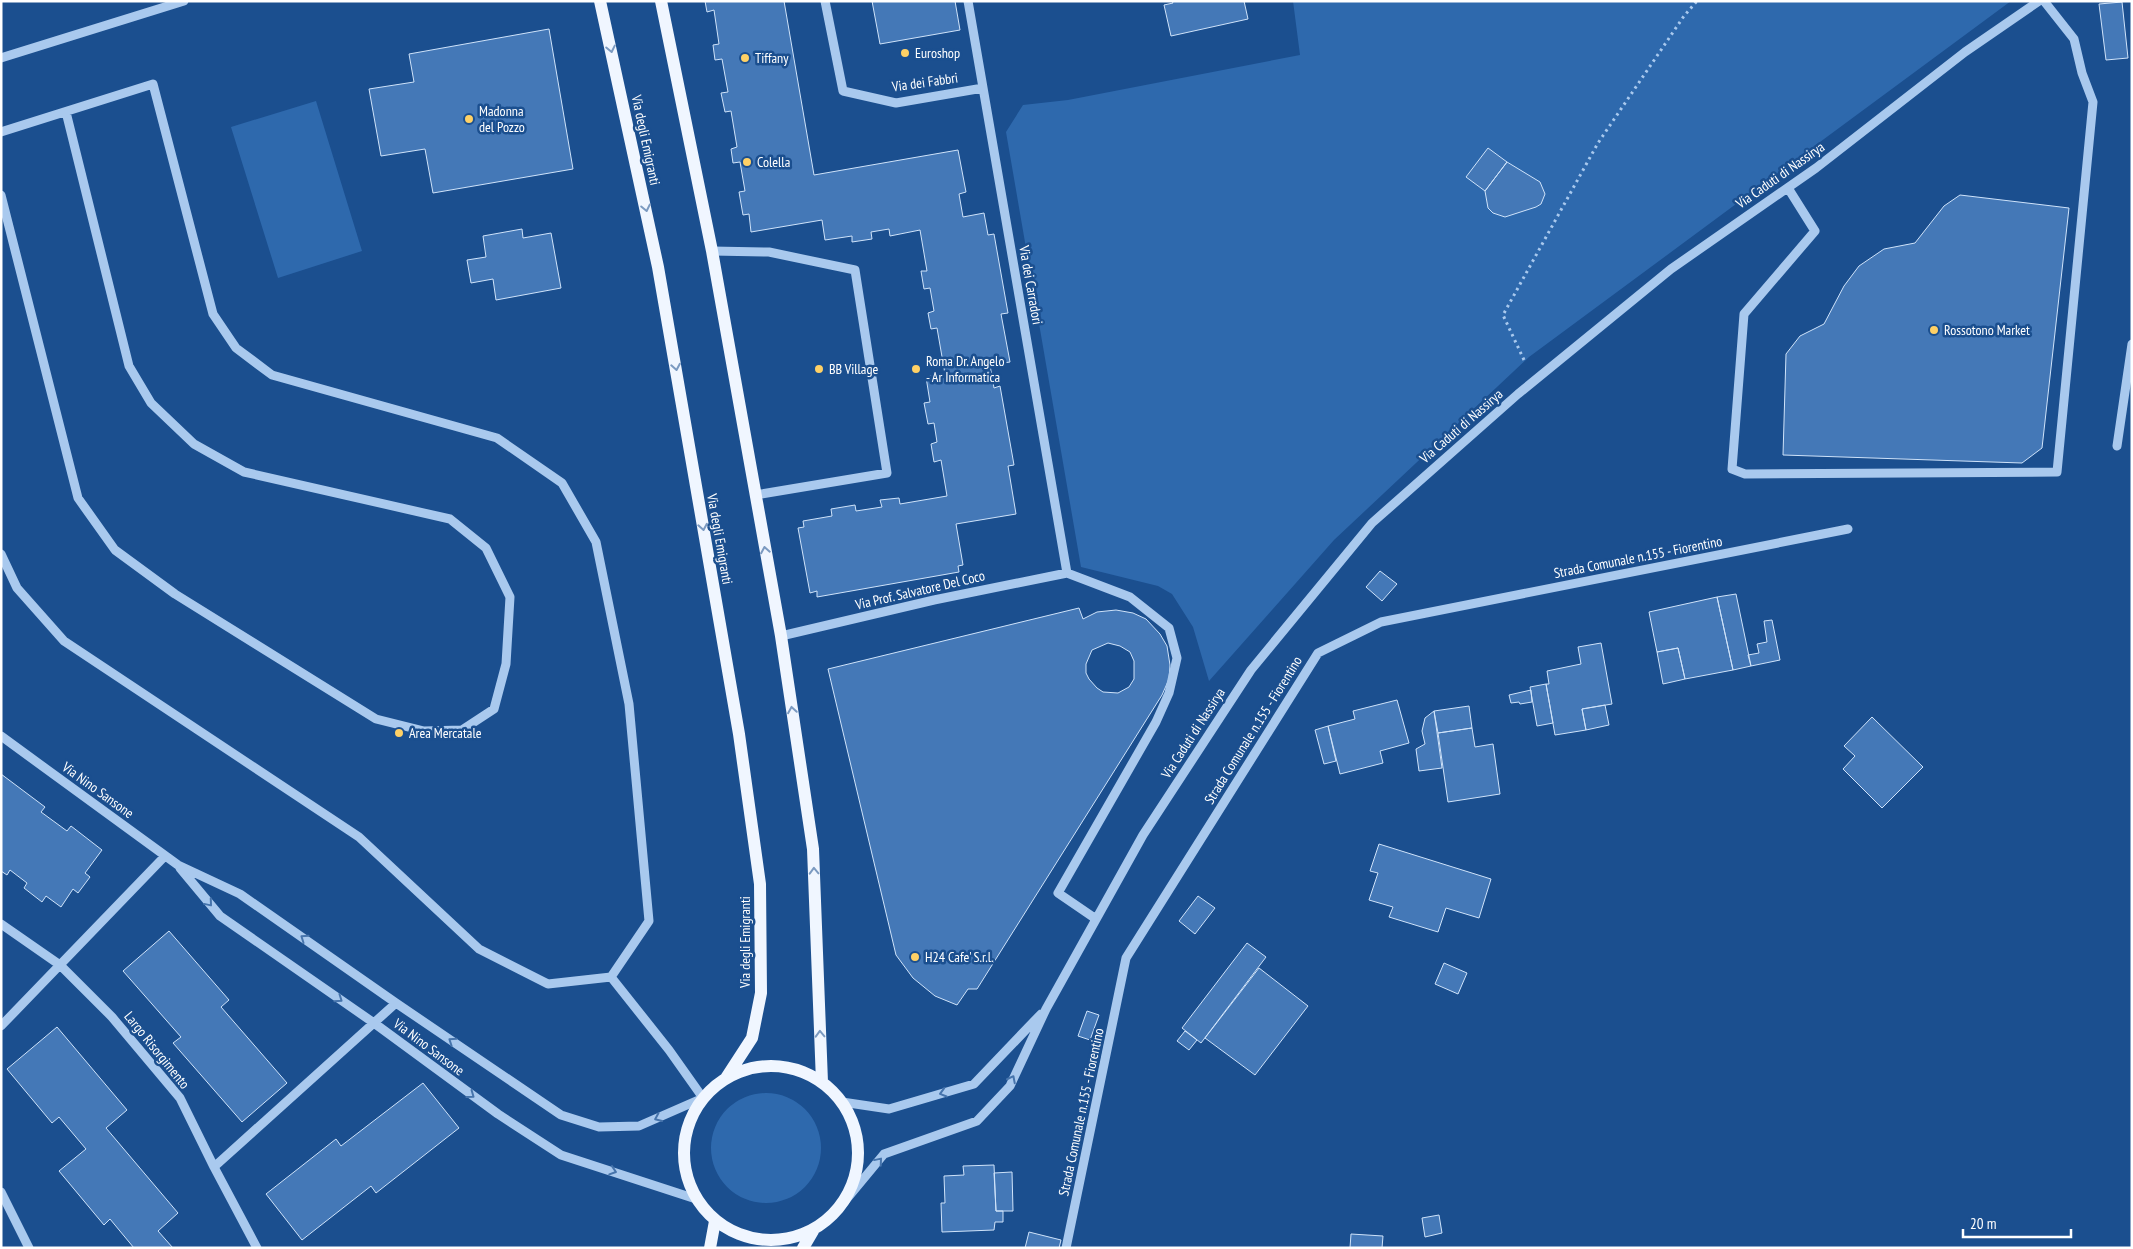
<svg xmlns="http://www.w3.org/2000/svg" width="2133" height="1249" viewBox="0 0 2133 1249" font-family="'PT Sans Narrow',sans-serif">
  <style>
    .green { fill: #2e69ad }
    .building { fill: #4478b7; stroke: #cfe3fa; fill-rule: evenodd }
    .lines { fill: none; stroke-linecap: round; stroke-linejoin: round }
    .path { stroke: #a9c9ee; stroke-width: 3; stroke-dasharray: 2.5 4; stroke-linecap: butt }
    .minor { stroke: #a9c9ee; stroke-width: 9 }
    .major { stroke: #f0f6ff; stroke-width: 12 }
    .oneway { stroke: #7b9ac1 }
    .oneway2 { stroke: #4674ac }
    .poi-dot { fill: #ffd166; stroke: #1b4f8f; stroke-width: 2 }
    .labels { text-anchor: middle; stroke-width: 5; stroke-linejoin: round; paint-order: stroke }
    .poi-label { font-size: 14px; fill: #fff; stroke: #1b4f8f; text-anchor: start }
    .street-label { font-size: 14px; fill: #fff; stroke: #1b4f8f }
  </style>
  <rect width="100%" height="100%" fill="#1b4f8f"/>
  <path class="green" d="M1293,1H2011L1529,357L1334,540L1209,681L1193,627L1172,594L1158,586L1081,567L1006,132L1023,105L1068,100L1300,55Z
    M316,101L362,251L278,278L231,127Z
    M711 1148a55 55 0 1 1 110 0a55 55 0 1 1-110 0Z"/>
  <path class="building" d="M705,1H784L814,175L958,150L966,192L959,194L963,217L984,213L988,235L994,234L1008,313L1001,314L1010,362L990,365L994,388L1000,386L1014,465L1008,466L1016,514L956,524L963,565L958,566L959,572L817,597V591L810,593L798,528L804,527L803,521L832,516L831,509L855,505L856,511L882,507L880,500L899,498L900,504L947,496L941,460L934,462L931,444L937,442L934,423L928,424L924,403L930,402L926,377L945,374L937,328L931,329L928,313L934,311L930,288L924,289L921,271H927L920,230L890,236L889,229L871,232L872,239L852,242V236L825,240L822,220L751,232L749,214L743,215L739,192L745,191L740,162L733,163L731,149L737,147L731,111L725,112L721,93L728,92L722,59L715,60L713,45L719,44L714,10L707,12Z
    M872,1H955L960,30L880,44Z
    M1172,1H1244L1248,19L1171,36L1164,5L1173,3Z
    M2122,2L2128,58L2106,60L2099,4Z
    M549,29L573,169L433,193L425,149L381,156L369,89L414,82L409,54Z
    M1488,148L1507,162L1485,191L1466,177Z
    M1507,162L1540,182L1545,194L1541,204L1536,207L1505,217L1493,213L1488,208L1485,191Z
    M1960,195L2069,208L2042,448L2022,463L1783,455L1786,354L1800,336L1824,324L1844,286L1859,266L1884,249L1915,243L1944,206Z
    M522,229L523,238L551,233L561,288L496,300L493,279L471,283L467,260L486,257L483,236Z
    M1380,571L1397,584L1382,601L1366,587Z
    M1736,594L1751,666L1733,670L1717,597Z
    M1717,597L1733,670L1685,679L1678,648L1657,652L1649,612Z
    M1079,608L1083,619L1097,612L1116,610L1133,613L1146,619L1160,634L1167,646L1170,665L1169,679L1162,695L977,989H968L957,1005L935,996L913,978L896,955L828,669ZM1108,643L1120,646L1130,652L1134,661V679L1129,687L1118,693L1103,692L1097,688L1089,679L1086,673V664L1092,650Z
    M1772,620L1780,660L1751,666L1748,655L1759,653L1757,644L1767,642L1764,621Z
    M1601,643L1612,704L1582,709L1586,730L1555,735L1546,684H1549L1547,671L1581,664L1578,647Z
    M1678,648L1685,679L1663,684L1657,652Z
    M1546,684L1553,723L1537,726L1530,687Z
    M1531,690L1532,702L1520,704L1519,702L1511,703L1509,695Z
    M1397,700L1409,743L1380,751L1383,763L1340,774L1328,726L1355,719L1353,711Z
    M1605,705L1609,725L1586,730L1582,709Z
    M1469,706L1472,728L1438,733L1434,711Z
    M1434,711L1442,768L1419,771L1416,749L1425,744L1422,731L1425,718Z
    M1872,717L1923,767L1882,808L1843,769L1855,756L1844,746Z
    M1328,726L1336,761L1324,764L1315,730Z
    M1472,728L1475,747L1493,744L1500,794L1448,802L1438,733Z
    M1,774L45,807L41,812L67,831L71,826L102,850L85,873L90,877L78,893L73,889L61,907L46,896L42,902L24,888L27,883L10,870L7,875L1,871Z
    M1379,844L1491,879L1479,918L1446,908L1438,932L1389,917L1393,907L1369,900L1378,873L1370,871Z
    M1198,896L1215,908L1195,934L1179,921Z
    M169,931L229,1000L221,1007L287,1083L242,1122L173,1043L181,1037L123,971Z
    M1247,943L1266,957L1201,1043L1182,1028Z
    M1444,963L1467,973L1458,994L1435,984Z
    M1259,968L1308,1006L1255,1075L1205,1038Z
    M1087,1011L1099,1015L1090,1040L1078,1036Z
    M57,1027L127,1110L106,1128L178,1213L158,1231L173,1248H134L110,1219L104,1225L59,1171L86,1149L59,1117L52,1123L7,1069Z
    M1185,1031L1197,1040L1189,1050L1177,1041Z
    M423,1083L459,1128L376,1193L371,1186L302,1240L266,1194L336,1139L341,1146Z
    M994,1165L996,1211H1003V1222H995L994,1230L942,1232L941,1203H945L944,1176L964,1175L963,1166Z
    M1012,1172L1013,1211H996L994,1173Z
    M1439,1215L1442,1233L1425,1237L1422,1218Z
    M1029,1232L1061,1240L1059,1248H1025Z
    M1351,1234L1383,1236L1382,1248H1350Z"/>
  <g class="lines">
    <path class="path" d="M1524,360L1503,315L1598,143L1684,16L1697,1"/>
    <path class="minor" d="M825,1L843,91L896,103L983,88
      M968,1L1067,573
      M1,58L184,1
      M1,132L153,84L213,314L236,348L272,375L497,438L562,483L596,542L629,704L649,921L611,977L548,984L479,949L359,837L64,641L17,588L1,554
      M1788,188L1815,231L1744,314L1732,469L1745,474L2057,472L2093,102L2082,73L2074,39L2044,1
      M1,195L78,498L115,550L175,594L376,719L424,731L462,730L494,709L506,664L510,597L486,548L450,519L244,472L194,444L151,403L129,366L66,112
      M712,251L769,252L855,270L887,473L755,495
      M2117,446L2132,344
      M781,636L934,600L1067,573L1130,597L1169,628L1177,658L1169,693L1156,722L1058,893L1096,919
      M1,736L178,865L240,894L396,1003L561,1115L599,1127L639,1126L703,1098L669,1050L611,977
      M180,868L220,916L374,1023L498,1114L561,1155L696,1199
      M1,924L60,965L112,1017L180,1098L214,1167
      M1,1026L165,856
      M842,1102L889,1109L974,1084L1041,1014
      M1,1192L29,1248
      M836,1212L884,1154L977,1121L1010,1086L1046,1009L1143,835L1251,670L1372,523L1518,394L1671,269L1816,168L1965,52L2039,1
      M257,1248L214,1167L396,1003
      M1066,1248L1126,958L1318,653L1381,622L1848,529"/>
    <path class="major" d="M600,1L658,267L739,734L760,884L761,993L752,1038L726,1078
      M661,1L712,251L781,636L813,849L822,1082
      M684 1153a87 87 0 1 1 174 0a87 87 0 1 1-174 0Z
      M710,1248L715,1221
      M803,1248L813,1231"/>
  </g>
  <defs><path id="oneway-chevron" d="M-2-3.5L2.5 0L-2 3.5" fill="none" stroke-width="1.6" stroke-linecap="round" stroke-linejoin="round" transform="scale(1.25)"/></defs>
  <g class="oneway">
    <use href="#oneway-chevron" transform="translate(611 49) rotate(78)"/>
    <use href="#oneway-chevron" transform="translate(646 208) rotate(78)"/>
    <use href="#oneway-chevron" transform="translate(676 367) rotate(80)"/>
    <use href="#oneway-chevron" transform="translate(703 527) rotate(80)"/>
    <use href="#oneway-chevron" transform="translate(765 550) rotate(-100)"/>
    <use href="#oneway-chevron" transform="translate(792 710) rotate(-99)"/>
    <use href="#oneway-chevron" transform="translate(814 871) rotate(-92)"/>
    <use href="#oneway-chevron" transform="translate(820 1034) rotate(-92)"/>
  </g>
  <g class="oneway2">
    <use href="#oneway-chevron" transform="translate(209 903) rotate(50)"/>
    <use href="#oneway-chevron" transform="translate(304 938) rotate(-145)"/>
    <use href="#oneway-chevron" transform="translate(339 999) rotate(35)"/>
    <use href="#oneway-chevron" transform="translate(452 1041) rotate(-146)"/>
    <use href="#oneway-chevron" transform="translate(1012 1079) rotate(-63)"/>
    <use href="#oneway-chevron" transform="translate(943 1093) rotate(164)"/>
    <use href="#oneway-chevron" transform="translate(471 1095) rotate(36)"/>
    <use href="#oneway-chevron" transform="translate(658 1118) rotate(156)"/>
    <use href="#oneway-chevron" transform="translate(879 1161) rotate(-50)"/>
    <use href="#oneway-chevron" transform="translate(613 1171) rotate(18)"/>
  </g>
  <g class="poi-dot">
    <circle cx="905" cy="53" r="5"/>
    <circle cx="745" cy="58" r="5"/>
    <circle cx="469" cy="119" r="5"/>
    <circle cx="747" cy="162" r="5"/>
    <circle cx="1934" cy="330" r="5"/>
    <circle cx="819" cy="369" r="5"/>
    <circle cx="916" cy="369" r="5"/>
    <circle cx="399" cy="733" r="5"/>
    <circle cx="915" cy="957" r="5"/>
  </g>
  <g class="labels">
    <g class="poi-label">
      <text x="915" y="58">Euroshop</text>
      <text x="755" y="63">Tiffany</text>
      <text x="479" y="116">Madonna<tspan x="479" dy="16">del Pozzo</tspan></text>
      <text x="757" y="167">Colella</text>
      <text x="1944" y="335">Rossotono Market</text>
      <text x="926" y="366">Roma Dr. Angelo<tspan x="926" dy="16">- Ar Informatica</tspan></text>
      <text x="829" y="374">BB Village</text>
      <text x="409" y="738">Area Mercatale</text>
      <text x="925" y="962">H24 Cafe' S.r.l.</text>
    </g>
    <g class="street-label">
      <text transform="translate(925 82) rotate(-8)" y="5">Via dei Fabbri</text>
      <text transform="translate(646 140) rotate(78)" y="5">Via degli Emigranti</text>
      <text transform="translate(1780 175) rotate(-35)" y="5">Via Caduti di Nassirya</text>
      <text transform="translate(1031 285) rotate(80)" y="5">Via dei Carradori</text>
      <text transform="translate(1461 426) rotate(-41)" y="5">Via Caduti di Nassirya</text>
      <text transform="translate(720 539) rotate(80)" y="5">Via degli Emigranti</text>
      <text transform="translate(1638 557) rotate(-11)" y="5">Strada Comunale n.155 - Fiorentino</text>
      <text transform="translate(920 590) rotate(-13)" y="5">Via Prof. Salvatore Del Coco</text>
      <text transform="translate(1253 730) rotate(-58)" y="5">Strada Comunale n.155 - Fiorentino</text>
      <text transform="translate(1193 733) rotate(-57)" y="5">Via Caduti di Nassirya</text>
      <text transform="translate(98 790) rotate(36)" y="5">Via Nino Sansone</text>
      <text transform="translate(745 942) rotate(-90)" y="5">Via degli Emigranti</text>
      <text transform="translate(429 1047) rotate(37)" y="5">Via Nino Sansone</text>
      <text transform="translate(157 1050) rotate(51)" y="5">Largo Risorgimento</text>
      <text transform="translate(1081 1112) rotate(-78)" y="5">Strada Comunale n.155 - Fiorentino</text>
    </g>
  </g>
  <rect width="2133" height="1249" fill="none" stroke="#ffffff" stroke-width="5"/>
  <path d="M1963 1229v8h108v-8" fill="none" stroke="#ffffff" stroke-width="2.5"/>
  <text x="1970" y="1229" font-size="15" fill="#ffffff" stroke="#1b4f8f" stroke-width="4" paint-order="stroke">20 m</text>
</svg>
